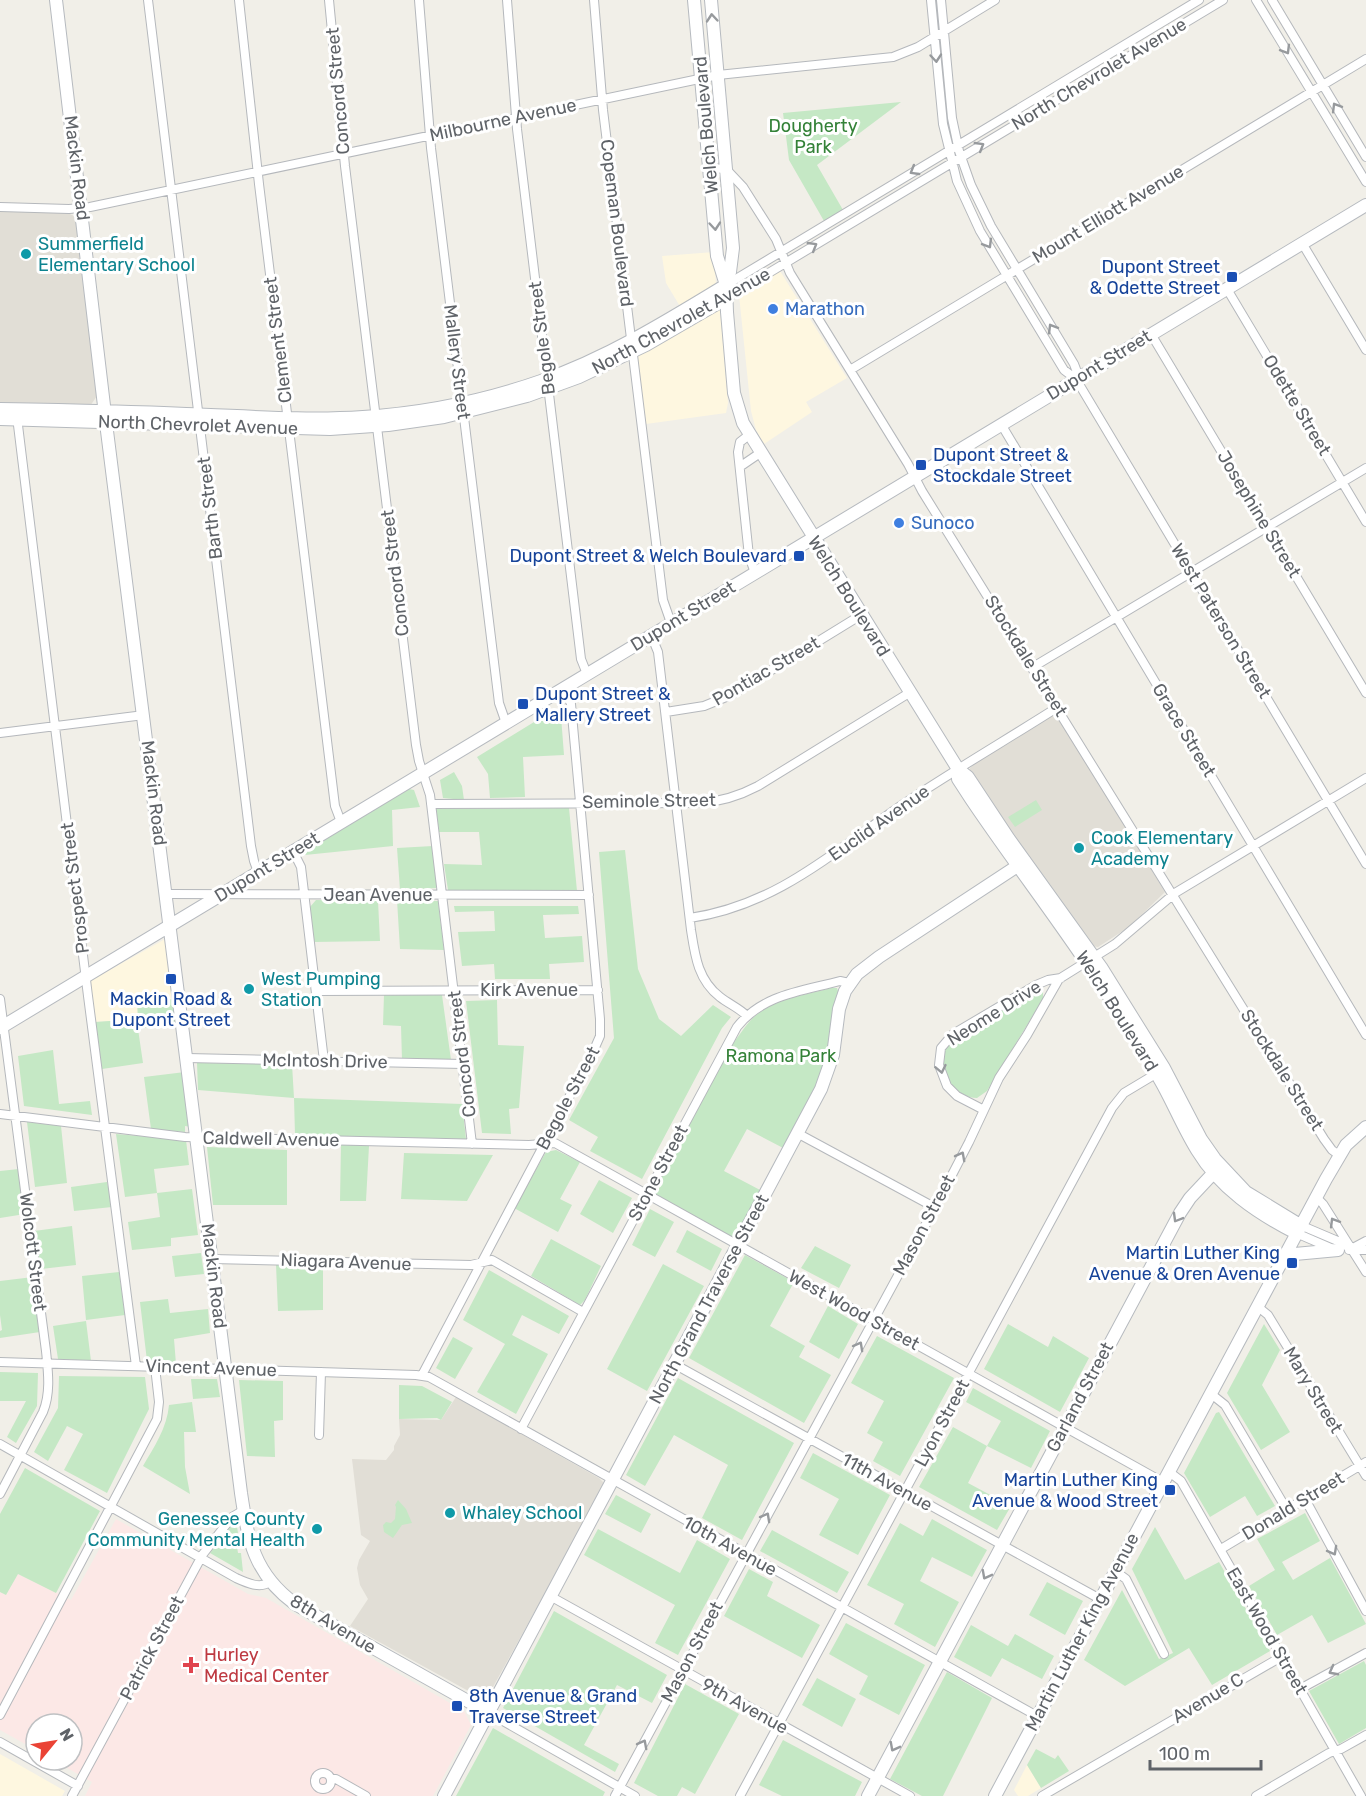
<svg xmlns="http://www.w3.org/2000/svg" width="1366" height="1796" viewBox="0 0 1366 1796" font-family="Rubik,sans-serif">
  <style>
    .commercial { fill: #fef7e0 }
    .education { fill: #e1ded6 }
    .medical { fill: #fce8e6 }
    .green { fill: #c5e8c5 }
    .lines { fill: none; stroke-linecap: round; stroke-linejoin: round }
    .street-casing { stroke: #b5b8bc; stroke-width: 10 }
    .secondary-casing { stroke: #b6babf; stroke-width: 14 }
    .street { stroke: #fff; stroke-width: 8 }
    .secondary { stroke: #fff; stroke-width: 12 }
    .oneway { stroke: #979a9d }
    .culture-dot { fill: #0f9aa8; stroke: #fff; stroke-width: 2 }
    .transit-dot { fill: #1a4fb4; stroke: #fff; stroke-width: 2 }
    .shop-dot { fill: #3f7fe0; stroke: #fff; stroke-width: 2 }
    .health-dot { fill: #e0444e; stroke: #fff; stroke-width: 2 }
    .labels { text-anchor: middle; stroke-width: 6; stroke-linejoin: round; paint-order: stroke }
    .street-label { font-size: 18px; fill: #5f6368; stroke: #fff }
    .park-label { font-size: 18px; fill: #348238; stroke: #fff }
    .culture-label { font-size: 18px; fill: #0d838f; stroke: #fff; text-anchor: start }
    .transit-label { font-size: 18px; fill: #164399; stroke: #fff; text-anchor: end }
    .shop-label { font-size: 18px; fill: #366cbe; stroke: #fff; text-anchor: start }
    .health-label { font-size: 18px; fill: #be3a42; stroke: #fff; text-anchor: start }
  </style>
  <rect width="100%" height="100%" fill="#f1efe8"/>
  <path class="commercial" d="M714,252L716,286L681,308L666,283L662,256Z
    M780,271L847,378L806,402L812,412L764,444L756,430L751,411L739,295Z
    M720,308L728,403L726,413L646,424L637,355Z
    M167,938L174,999L138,1019L95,1022L90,981Z
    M0,1754L65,1791L62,1796H0Z
    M1027,1765L1041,1788L1028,1796H1018L1014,1790Z"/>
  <path class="education" d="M0,211L68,213L76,217L97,396L90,406L0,405Z
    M1052,716L1058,717L1165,892L1129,927L1098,947L1092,946L1028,857L970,772V768L977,762Z
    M456,1397L599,1478L603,1482V1486L545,1593L488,1696L483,1699L350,1626L368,1599L360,1585L357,1568L359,1560L370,1541L361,1535L352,1459L386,1460L394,1450V1446L400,1435L399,1419L441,1420Z"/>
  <path class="medical" d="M116,1519L248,1594L266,1598L464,1711L471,1725L433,1796H85L92,1782L53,1760H72V1724H36V1750L0,1730V1592L6,1595L18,1574L71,1600Z"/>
  <path class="green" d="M901,102L817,165L843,210L824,221L789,160L783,113Z
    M552,711L558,712L561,716L564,755L523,757L525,797L490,798L488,774L477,757Z
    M454,772L462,786L464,800L443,798L440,780Z
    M409,789L414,790L420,807L392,810L393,846L305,855L308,850Z
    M1036,800L1042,810L1015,827L1008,817Z
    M569,808L577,891L448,890L444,864L482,865L479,832H439L436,809Z
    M433,846L438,884L436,888L400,890L397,848Z
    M625,850L638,969L659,1019L681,1036L713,1005L731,1017L722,1028L642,1179L590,1151L598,1137L569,1120L614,1038L599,852Z
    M316,900L378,901L380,941L313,942L310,907Z
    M397,900L438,901L444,950L400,949Z
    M454,906H578L579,914L543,915L545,938L582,936L584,962L549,964L550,979H495L494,964L462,966L458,932L495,931L494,911L455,912Z
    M831,988H837L839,994L831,1040L821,1080L785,1149L747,1129L724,1171L762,1191L735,1239L652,1193L734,1042C741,1033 747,1023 755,1016C775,998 806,995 831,988Z
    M1036,989L1043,991V999L987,1091L977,1098C949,1097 933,1062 950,1040Z
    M384,995H442L451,1060H402L401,1026L383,1025Z
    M174,999L178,1023L138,1029L143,1063L102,1069L95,1022L138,1019L137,1003Z
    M497,1000L498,1045L524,1046L519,1108L509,1109L511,1134L482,1133L466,1001Z
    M53,1050L59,1104L90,1101L92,1115L24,1106L18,1056Z
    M197,1063L292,1064L294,1098L462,1104L466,1139L295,1135L294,1098L198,1090Z
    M185,1072L191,1127L185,1126V1132L151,1129L144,1077Z
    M27,1122L61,1126L67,1183L35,1187Z
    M116,1134L186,1140L189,1165L154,1169L157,1193L192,1189L198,1235L171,1238V1246L132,1250L128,1222L160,1217L157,1193L125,1197Z
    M341,1144L369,1146L366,1201H340Z
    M207,1147L287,1150V1205H213Z
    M556,1150L580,1162L560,1199L572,1205L558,1232L514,1208L546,1152Z
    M404,1153L493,1155L467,1201L401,1199Z
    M19,1169L25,1214L0,1218V1171Z
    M599,1180L632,1198L613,1233L580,1214Z
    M107,1182L112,1207L74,1211L71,1187Z
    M650,1209L674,1222L655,1257L632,1245Z
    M72,1226L76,1265L41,1269L34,1231Z
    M687,1230L722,1249L711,1271L676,1252Z
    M551,1239L601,1266L585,1300L580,1305L531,1276Z
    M815,1246L851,1265L839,1288L801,1268Z
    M201,1253L204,1274L175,1277L172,1256Z
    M745,1255L794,1282L770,1326L805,1346L799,1357L831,1375L804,1423L689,1358Z
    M663,1264L704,1286L647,1391L607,1369Z
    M276,1265L323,1266V1310L278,1311Z
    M489,1270L569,1316L559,1334L522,1315L512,1335L548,1354L516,1414L477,1392L505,1344L463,1320Z
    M119,1272L125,1315L86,1320L82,1276Z
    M33,1277L40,1332L0,1338V1331L2,1330L0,1315V1281Z
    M168,1299L170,1313L208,1309L210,1333L174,1339L176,1364L147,1361L140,1302Z
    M828,1306L858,1324L839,1359L809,1342Z
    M86,1321L91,1361L58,1359L53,1326Z
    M1008,1324L1048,1347L1053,1336L1089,1358L1060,1412L984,1369Z
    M1264,1324L1280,1350L1262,1385L1290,1432L1261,1450L1227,1393Z
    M877,1336L954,1378L900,1476L873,1461L883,1442L867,1433L884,1401L851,1383Z
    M453,1337L473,1348L455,1379L436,1368Z
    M0,1372L38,1373L37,1406L16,1443L7,1437L26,1401H0Z
    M59,1376L145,1377L149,1409L107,1493L64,1470L83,1434L67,1426L48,1461L34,1452L58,1408Z
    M678,1378L794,1443L742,1540L702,1518L728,1465L674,1435L645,1486L626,1475Z
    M191,1379H217L220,1397L193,1399Z
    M239,1380L283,1381V1420L274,1421L275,1457L247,1456Z
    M399,1385L422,1386L452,1402L441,1420L437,1418L399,1419Z
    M973,1388L1050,1431L1031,1468L987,1446L968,1483L1011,1506L997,1530L919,1487L953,1427L987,1446L1001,1421L966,1402Z
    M192,1402L196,1432H184L185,1467L190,1494L143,1466C154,1447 167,1428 169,1405Z
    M1219,1412L1275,1506L1257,1516L1245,1496L1210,1517L1184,1473L1216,1413Z
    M813,1453L890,1495L858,1555L819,1535L839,1499L800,1478Z
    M25,1468L100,1511L56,1593L18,1574L6,1595L0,1592V1514Z
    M616,1495L651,1514L641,1533L605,1514Z
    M398,1500L406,1509L412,1523L402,1525L393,1538L384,1532L383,1525L386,1522L391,1523L395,1519L396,1507L395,1505Z
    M1305,1513L1320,1541L1282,1562L1293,1580L1330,1558L1366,1624L1328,1643L1312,1615L1277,1635L1249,1586L1275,1570L1257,1539Z
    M932,1519L987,1550L972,1577L932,1557L920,1581L959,1602L935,1647L894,1624L904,1604L867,1585L900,1523L923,1536Z
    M236,1520L240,1546L237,1547L238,1553H241L243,1572L210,1553Z
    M1155,1527L1185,1580L1219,1562L1270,1651L1212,1685L1189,1648L1125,1686L1084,1660L1122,1590L1159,1659L1173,1653L1132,1569Z
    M598,1529L680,1573L697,1540L730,1559L678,1655L655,1643L675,1605L584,1555Z
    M772,1530L849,1572L837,1593L760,1551Z
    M749,1569L773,1582L767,1596L820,1625L802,1658L724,1616Z
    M1047,1582L1083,1601L1065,1635L1029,1615Z
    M554,1611L667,1675L652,1703L617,1685L584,1745L619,1764L615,1772L503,1708Z
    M846,1623L925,1665L899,1715L859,1694L868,1676L829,1654Z
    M971,1625L1008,1646L1015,1634L1054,1656L1042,1679L1002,1658L991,1677L954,1657Z
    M1364,1661L1366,1665V1728L1339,1744L1309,1691Z
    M947,1672L992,1698L943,1796H922L890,1779Z
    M817,1678L856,1699L842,1727L802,1705Z
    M685,1684L739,1714L695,1794L682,1787L677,1796H658L634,1783Z
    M493,1728L605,1792L603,1796H456Z
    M783,1740L862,1782L855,1796H782L759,1785Z
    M1036,1749L1055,1759L1058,1755L1069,1771L1041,1788L1027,1765Z"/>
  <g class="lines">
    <defs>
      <path id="street" d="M148,0L251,846L254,861L258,872
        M239,0L259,184L335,806L341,822
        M329,0L345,166L416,745L419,761L430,795L472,1144
        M419,0L431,148L499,703L506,723
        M507,0L517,129L581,659L587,674
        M594,0L603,110L663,600L671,623
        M931,0L943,124L957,181L980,231L1064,370L1076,379L1366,864
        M941,0L952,118L959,151L971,185L991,226L1074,364L1077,372L1076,379
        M1256,0L1366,182
        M1272,0L1366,157
        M710,168L726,169L743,187L776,239L790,273L908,464L922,491L1324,1139L1332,1150L1339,1155
        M0,207L69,209L90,207L718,75L893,57L918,47L995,0
        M1302,243L1366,350
        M726,285L1199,0
        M1227,289L1366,522
        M727,298L1223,0
        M1151,334L1366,693
        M850,370L1366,59
        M17,417L88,996L136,1366
        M1001,424L1366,1035
        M749,435L740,442L738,452L749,556L755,573
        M741,466L760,453
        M651,635L658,652L691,930C695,956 698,980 720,997C729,1004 739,1008 747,1016
        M1033,667L1366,468
        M666,712L704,706L731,695L861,615
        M0,733L144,715
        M431,804L699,803C720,802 739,796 758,786L909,693
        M293,851L301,867L324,1061
        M167,894L589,895
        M690,918C777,905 833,852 902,805C953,771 1006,740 1058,707
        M316,991L598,990
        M0,999L46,1351C48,1371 51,1393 43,1412L0,1494
        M187,1058L463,1064
        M984,1110L957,1096L947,1086L939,1065L941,1048L953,1034L1036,985L1048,980L1061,978
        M0,1114L185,1137L529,1145L555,1143L1163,1482
        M797,1133L934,1207
        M1316,1197L1323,1204L1366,1272
        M1300,1225L1340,1242L1348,1247
        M1296,1233L1333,1249
        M1351,1249L1366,1241
        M1349,1250H1366
        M212,1259L471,1265L492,1260L583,1312
        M1257,1306L1268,1315L1366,1476
        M0,1362L416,1375L429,1377L1037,1716
        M674,1364L1100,1599
        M422,1375L593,1052L600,1036V1019L571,704L564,688
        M1210,1393L1225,1405L1287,1510
        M521,1429L737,1027C763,994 803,991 840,981L849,983
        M319,1435L321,1372
        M0,1444L236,1578C247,1583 260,1589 270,1582
        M1168,1471L1181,1481L1361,1796
        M1305,1499L1366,1611
        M1221,1549L1366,1462
        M1115,1571L1126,1579L1164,1654
        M550,1596L910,1796
        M1300,1689L1366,1653
        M489,1713L635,1796
        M0,1715L157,1419L159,1402L155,1367
        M0,1742L78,1786
        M315 1781a8 8 0 1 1 16 0a8 8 0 1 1-16 0Z
        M331,1779H336L366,1796
        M72,1796L203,1554L232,1517L244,1510
        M615,1796L939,1200L969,1142L999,1078L1027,1035L1059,979L1115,944L1175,893L1366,778
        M740,1796L1112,1108L1124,1093L1159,1072
        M1042,1796L1281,1657
        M1256,1796L1329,1753L1341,1749L1366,1735"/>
      <path id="secondary" d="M56,0L107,431L241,1493C248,1540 254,1574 295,1604L489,1713
        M694,0L717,256L726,285
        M711,0L733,248L730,272L726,285L727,312L734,393L743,423L958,769L968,777L1009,839L1101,967L1164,1068L1201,1139L1215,1159L1246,1192L1300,1225
        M0,409C62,410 124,411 186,414C245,416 305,421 363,417C424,413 484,401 541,381C607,358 667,321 726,285
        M0,419L330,429L388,425L444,417L527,396L579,377L646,345L727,298
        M958,769V779L971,799C1014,863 1062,924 1104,989C1124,1020 1145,1053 1163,1085C1175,1107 1184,1129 1197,1150C1220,1188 1257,1213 1296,1233
        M0,1028L1366,205
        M1284,1255L1338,1250
        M444,1796L821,1089L833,1055L839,1009L845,991L857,974L879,957L1025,861
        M868,1796L1180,1213L1190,1198L1220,1166
        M995,1796L1326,1179L1346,1145L1366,1127"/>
    </defs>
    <use href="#street" class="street-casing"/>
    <use href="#secondary" class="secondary-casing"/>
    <use href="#street" class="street"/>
    <use href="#secondary" class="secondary"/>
  </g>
  <defs><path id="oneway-chevron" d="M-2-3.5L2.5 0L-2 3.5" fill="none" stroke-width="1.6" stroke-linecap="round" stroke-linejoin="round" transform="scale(1.5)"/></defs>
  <g class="oneway">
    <use href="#oneway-chevron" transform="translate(712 18) rotate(-95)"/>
    <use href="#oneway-chevron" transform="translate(1286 50) rotate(59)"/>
    <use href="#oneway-chevron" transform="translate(936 58) rotate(85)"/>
    <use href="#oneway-chevron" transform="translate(1336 107) rotate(-121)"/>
    <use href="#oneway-chevron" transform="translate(980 146) rotate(-31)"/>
    <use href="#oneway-chevron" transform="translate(914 171) rotate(149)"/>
    <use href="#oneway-chevron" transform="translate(715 226) rotate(85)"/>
    <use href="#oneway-chevron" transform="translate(988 244) rotate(59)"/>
    <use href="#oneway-chevron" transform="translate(813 246) rotate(-31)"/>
    <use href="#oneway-chevron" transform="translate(1052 328) rotate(-121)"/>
    <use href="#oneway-chevron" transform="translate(941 1069) rotate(78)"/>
    <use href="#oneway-chevron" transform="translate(961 1156) rotate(-62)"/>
    <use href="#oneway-chevron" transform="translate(1177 1218) rotate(120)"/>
    <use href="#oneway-chevron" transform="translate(1334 1222) rotate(-121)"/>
    <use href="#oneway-chevron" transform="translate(859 1346) rotate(-61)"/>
    <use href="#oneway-chevron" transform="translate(766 1517) rotate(-61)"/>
    <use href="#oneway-chevron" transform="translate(1333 1551) rotate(61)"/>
    <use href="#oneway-chevron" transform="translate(986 1575) rotate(118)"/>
    <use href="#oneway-chevron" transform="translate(1333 1671) rotate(152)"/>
    <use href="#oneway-chevron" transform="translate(643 1744) rotate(-62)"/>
    <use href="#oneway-chevron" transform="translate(894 1747) rotate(118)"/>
  </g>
  <g class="culture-dot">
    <circle cx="26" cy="254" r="6"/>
    <circle cx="1079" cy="848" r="6"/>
    <circle cx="249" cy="989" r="6"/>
    <circle cx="450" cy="1513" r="6"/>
    <circle cx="317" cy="1529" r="6"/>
  </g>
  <g class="transit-dot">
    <rect x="1226" y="271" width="12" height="12" rx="3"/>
    <rect x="915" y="459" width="12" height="12" rx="3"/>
    <rect x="793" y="550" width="12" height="12" rx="3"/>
    <rect x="517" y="698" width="12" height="12" rx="3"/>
    <rect x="165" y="973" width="12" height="12" rx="3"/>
    <rect x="1286" y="1257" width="12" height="12" rx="3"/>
    <rect x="1164" y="1484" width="12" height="12" rx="3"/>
    <rect x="451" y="1700" width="12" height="12" rx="3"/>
  </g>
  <g class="shop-dot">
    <circle cx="773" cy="309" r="6"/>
    <circle cx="899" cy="523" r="6"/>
  </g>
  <path class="health-dot" d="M188 1656h6v6h6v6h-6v6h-6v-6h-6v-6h6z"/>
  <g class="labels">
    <g class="street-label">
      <text transform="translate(1099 74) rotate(-31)" y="6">North Chevrolet Avenue</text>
      <text transform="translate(338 91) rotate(-95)" y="6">Concord Street</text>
      <text transform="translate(503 120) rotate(-12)" y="6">Milbourne Avenue</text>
      <text transform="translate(706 125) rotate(-95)" y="6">Welch Boulevard</text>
      <text transform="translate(77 168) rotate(83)" y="6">Mackin Road</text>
      <text transform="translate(1108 214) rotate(-31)" y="6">Mount Elliott Avenue</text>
      <text transform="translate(617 223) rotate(83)" y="6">Copeman Boulevard</text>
      <text transform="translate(681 321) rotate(-29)" y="6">North Chevrolet Avenue</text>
      <text transform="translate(542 338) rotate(-97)" y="6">Begole Street</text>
      <text transform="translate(278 340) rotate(-97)" y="6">Clement Street</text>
      <text transform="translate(457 362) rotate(83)" y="6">Mallery Street</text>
      <text transform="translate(1099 365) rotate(-31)" y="6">Dupont Street</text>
      <text transform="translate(1297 405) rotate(59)" y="6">Odette Street</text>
      <text transform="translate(198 425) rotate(2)" y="6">North Chevrolet Avenue</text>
      <text transform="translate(210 508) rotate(-97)" y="6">Barth Street</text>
      <text transform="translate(1259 514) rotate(59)" y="6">Josephine Street</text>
      <text transform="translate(395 573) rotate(-97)" y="6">Concord Street</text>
      <text transform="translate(849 596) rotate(58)" y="6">Welch Boulevard</text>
      <text transform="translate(683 616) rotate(-31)" y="6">Dupont Street</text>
      <text transform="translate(1221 621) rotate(59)" y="6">West Paterson Street</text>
      <text transform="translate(1026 656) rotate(58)" y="6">Stockdale Street</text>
      <text transform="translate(766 671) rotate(-30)" y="6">Pontiac Street</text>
      <text transform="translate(1184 730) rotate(59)" y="6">Grace Street</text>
      <text transform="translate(154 793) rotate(83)" y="6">Mackin Road</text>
      <text transform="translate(649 801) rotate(-1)" y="6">Seminole Street</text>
      <text transform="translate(879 823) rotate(-35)" y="6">Euclid Avenue</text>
      <text transform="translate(267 867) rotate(-31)" y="6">Dupont Street</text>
      <text transform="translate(75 888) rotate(-97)" y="6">Prospect Street</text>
      <text x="378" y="901">Jean Avenue</text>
      <text x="529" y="996">Kirk Avenue</text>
      <text transform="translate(1117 1011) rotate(58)" y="6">Welch Boulevard</text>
      <text transform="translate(994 1013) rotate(-32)" y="6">Neome Drive</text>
      <text transform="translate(462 1054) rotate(-97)" y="6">Concord Street</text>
      <text transform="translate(325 1061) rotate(1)" y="6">McIntosh Drive</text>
      <text transform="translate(1282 1070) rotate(58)" y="6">Stockdale Street</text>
      <text transform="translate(568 1098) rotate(-62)" y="6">Begole Street</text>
      <text transform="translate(271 1139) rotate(1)" y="6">Caldwell Avenue</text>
      <text transform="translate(658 1173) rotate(-62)" y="6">Stone Street</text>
      <text transform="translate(924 1225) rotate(-62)" y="6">Mason Street</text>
      <text transform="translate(33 1252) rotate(83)" y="6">Wolcott Street</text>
      <text transform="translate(346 1262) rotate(2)" y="6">Niagara Avenue</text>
      <text transform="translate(214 1276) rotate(83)" y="6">Mackin Road</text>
      <text transform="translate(709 1299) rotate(-62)" y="6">North Grand Traverse Street</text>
      <text transform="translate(854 1310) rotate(29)" y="6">West Wood Street</text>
      <text transform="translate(211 1368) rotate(2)" y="6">Vincent Avenue</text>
      <text transform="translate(1313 1390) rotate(59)" y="6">Mary Street</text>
      <text transform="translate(1080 1397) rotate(-62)" y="6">Garland Street</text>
      <text transform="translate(942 1423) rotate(-62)" y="6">Lyon Street</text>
      <text transform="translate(887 1482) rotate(29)" y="6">11th Avenue</text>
      <text transform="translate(1293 1506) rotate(-31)" y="6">Donald Street</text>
      <text transform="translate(730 1546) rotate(29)" y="6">10th Avenue</text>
      <text transform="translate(333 1624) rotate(31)" y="6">8th Avenue</text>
      <text transform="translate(1267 1631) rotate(60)" y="6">East Wood Street</text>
      <text transform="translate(1082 1632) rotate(-62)" y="6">Martin Luther King Avenue</text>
      <text transform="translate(152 1648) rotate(-62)" y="6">Patrick Street</text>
      <text transform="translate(692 1652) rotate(-62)" y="6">Mason Street</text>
      <text transform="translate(1208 1698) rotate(-31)" y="6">Avenue C</text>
      <text transform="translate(745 1706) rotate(29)" y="6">9th Avenue</text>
    </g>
    <g class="park-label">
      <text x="813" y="132">Dougherty<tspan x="813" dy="21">Park</tspan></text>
      <text x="781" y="1062">Ramona Park</text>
    </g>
    <g class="culture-label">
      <text x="38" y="250">Summerfield<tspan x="38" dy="21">Elementary School</tspan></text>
      <text x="1091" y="844">Cook Elementary<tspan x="1091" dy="21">Academy</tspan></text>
      <text x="261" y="985">West Pumping<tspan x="261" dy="21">Station</tspan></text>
      <text x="462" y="1519">Whaley School</text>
      <text x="305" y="1525" text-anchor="end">Genessee County<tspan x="305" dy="21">Community Mental Health</tspan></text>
    </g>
    <g class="transit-label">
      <text x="1220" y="273">Dupont Street<tspan x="1220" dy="21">&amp; Odette Street</tspan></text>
      <text x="933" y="461" text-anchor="start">Dupont Street &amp;<tspan x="933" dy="21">Stockdale Street</tspan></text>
      <text x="787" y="562">Dupont Street &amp; Welch Boulevard</text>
      <text x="535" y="700" text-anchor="start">Dupont Street &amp;<tspan x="535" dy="21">Mallery Street</tspan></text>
      <text x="171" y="1005" text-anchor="middle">Mackin Road &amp;<tspan x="171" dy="21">Dupont Street</tspan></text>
      <text x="1280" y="1259">Martin Luther King<tspan x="1280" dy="21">Avenue &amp; Oren Avenue</tspan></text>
      <text x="1158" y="1486">Martin Luther King<tspan x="1158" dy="21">Avenue &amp; Wood Street</tspan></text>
      <text x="469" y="1702" text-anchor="start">8th Avenue &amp; Grand<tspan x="469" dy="21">Traverse Street</tspan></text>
    </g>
    <g class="shop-label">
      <text x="785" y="315">Marathon</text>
      <text x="911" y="529">Sunoco</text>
    </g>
    <g class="health-label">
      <text x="204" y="1661">Hurley<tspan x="204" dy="21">Medical Center</tspan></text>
    </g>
  </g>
  <g transform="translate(54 1742) rotate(60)"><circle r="28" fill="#ffffff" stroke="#bfc1c3" stroke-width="1.5"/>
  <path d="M0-4.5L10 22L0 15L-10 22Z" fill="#ea4335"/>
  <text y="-9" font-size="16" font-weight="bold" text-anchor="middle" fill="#5f6368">N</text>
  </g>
  <path d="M1150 1760v9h111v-9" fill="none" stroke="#5f6368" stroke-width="3"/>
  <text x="1159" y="1760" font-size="18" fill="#5f6368" stroke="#ffffff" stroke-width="4.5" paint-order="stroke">100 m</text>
</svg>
